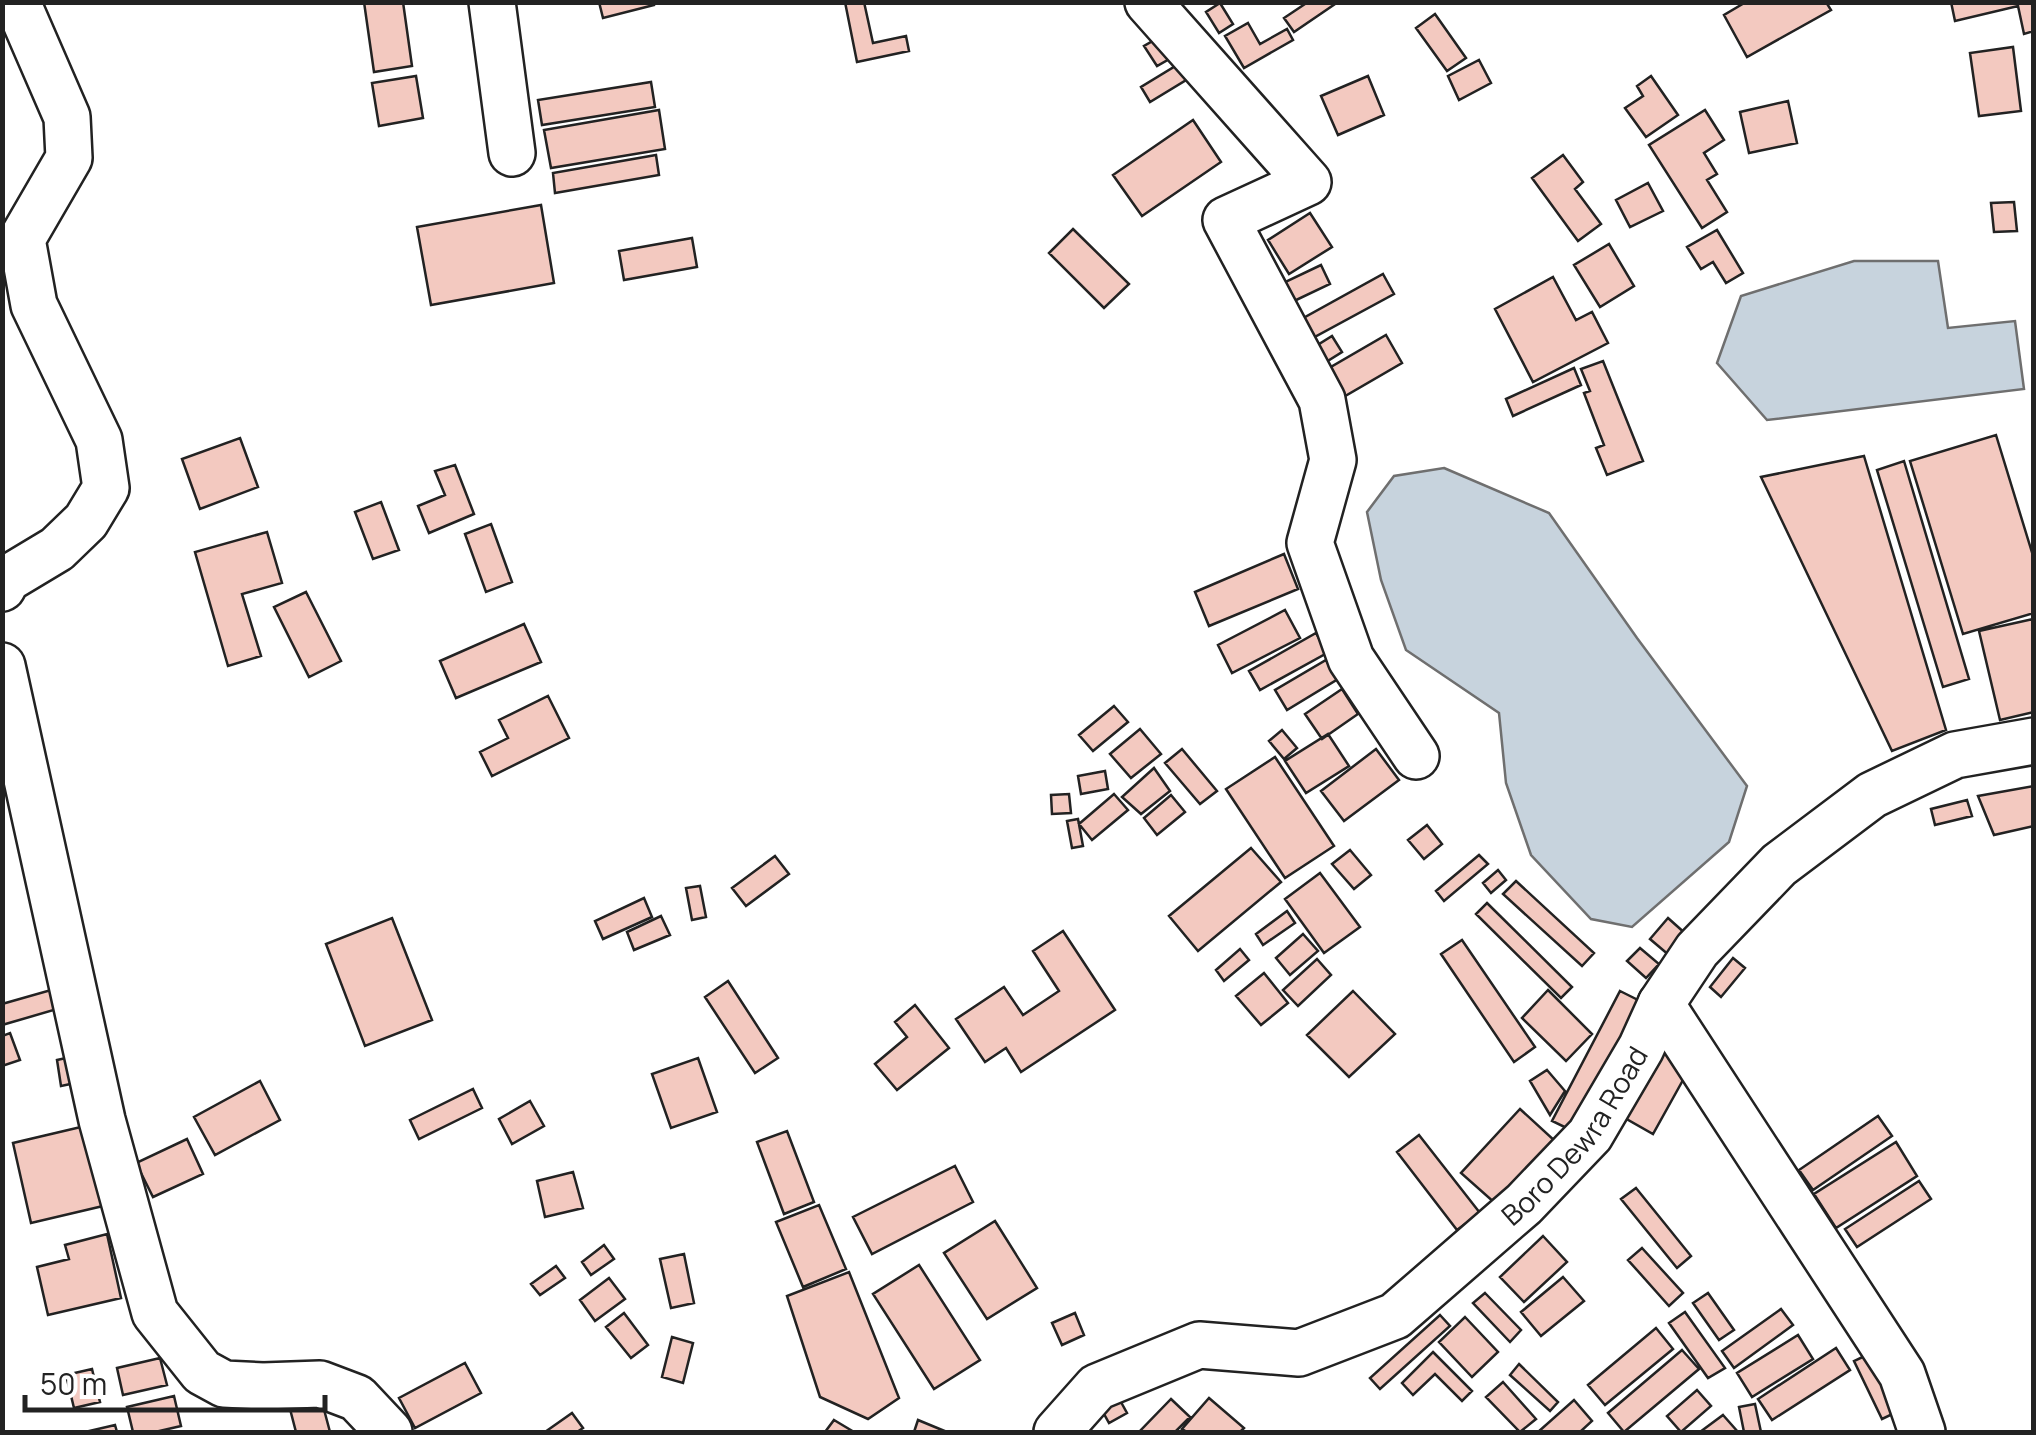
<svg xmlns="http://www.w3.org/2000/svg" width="2036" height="1435" viewBox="0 0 2036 1435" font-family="Manrope,sans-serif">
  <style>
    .water { fill: #c7d3dd; stroke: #6f6f6f; stroke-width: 2.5 }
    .building { fill: #f3c9c0; stroke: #222; stroke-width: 2.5 }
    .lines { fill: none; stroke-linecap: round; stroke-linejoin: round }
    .minor-casing { stroke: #222; stroke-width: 50 }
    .minor { stroke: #fff; stroke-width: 45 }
    .labels { text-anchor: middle; stroke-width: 8; stroke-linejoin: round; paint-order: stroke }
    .street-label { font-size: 28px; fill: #222; stroke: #fff }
  </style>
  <rect width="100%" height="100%" fill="#fff"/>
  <path class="water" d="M1854,261H1938L1948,328L2015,321L2024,389L1767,420L1717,363L1741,296Z
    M1444,468L1549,513L1637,638L1747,786L1729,842L1632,927L1591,919L1531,855L1506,783L1499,713L1406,650L1381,580L1367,512L1394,476Z"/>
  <path class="building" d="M364,2H403L412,66L374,72Z
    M599,2H654V5L603,18Z
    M845,2H864L873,43L906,36L909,51L857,62Z
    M1308,2H1338L1294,32L1284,18Z
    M1746,2H1826L1831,10L1747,57L1724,15Z
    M1951,2H2034V31L2024,34L2018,6L1955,21Z
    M1220,3L1233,24L1219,33L1206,12Z
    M1435,14L1466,58L1447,71L1416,28Z
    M1248,23L1260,44L1287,29L1293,40L1244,68L1225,36Z
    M1165,34L1178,54L1157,66L1144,46Z
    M2013,47L2021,111L1979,116L1970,53Z
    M1187,59L1196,74L1150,102L1141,87Z
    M1479,60L1491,83L1459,100L1448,76Z
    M416,76L423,118L379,126L372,83Z
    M1368,76L1384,115L1338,135L1321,96Z
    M1651,76L1678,115L1646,137L1625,108L1643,96L1637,86Z
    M651,82L655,107L542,125L538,100Z
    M1788,101L1797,143L1749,153L1740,112Z
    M659,110L665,149L551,168L544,130Z
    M1705,110L1724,140L1704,153L1717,174L1707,180L1727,212L1702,228L1649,145Z
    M1193,120L1221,162L1142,216L1113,175Z
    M656,155L659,175L555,193L553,173Z
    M1563,155L1583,182L1575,189L1601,224L1578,241L1532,178Z
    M1648,183L1663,211L1630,227L1616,200Z
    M2014,202L2017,231L1994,232L1991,203Z
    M541,205L554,283L431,305L417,227Z
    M1310,213L1332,247L1289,274L1268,240Z
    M1073,229L1129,284L1104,308L1049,253Z
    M1717,230L1743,273L1726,283L1713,262L1701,269L1687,247Z
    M692,238L697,267L624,280L619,251Z
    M1609,244L1634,286L1600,307L1574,265Z
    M1321,265L1330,284L1292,302L1283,283Z
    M1383,274L1394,294L1309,340L1298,321Z
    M1553,277L1576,320L1592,312L1608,343L1533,382L1495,309Z
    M1386,335L1402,363L1340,399L1324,371Z
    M1332,336L1342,352L1318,367L1308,351Z
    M1603,361L1643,461L1607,475L1596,448L1604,445L1584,393L1590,391L1581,369Z
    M1574,368L1581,385L1513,416L1506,399Z
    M1996,435L2034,559V613L1963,634L1910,461Z
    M240,438L258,487L200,509L182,459Z
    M1864,456L1946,730L1892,751L1761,477Z
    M1904,461L1969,679L1943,687L1877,470Z
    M455,465L474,514L429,533L418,506L445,495L435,471Z
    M381,502L399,550L373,559L355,512Z
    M491,524L512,582L486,592L465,534Z
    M267,532L282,583L242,594L261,656L228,666L195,552Z
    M1284,554L1298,589L1209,626L1195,592Z
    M306,592L341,661L309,677L274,607Z
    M1285,610L1300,638L1232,673L1218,645Z
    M2033,619L2034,712L2000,720L1979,631Z
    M524,624L541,662L456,698L440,661Z
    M1316,633L1327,653L1260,690L1249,671Z
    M1326,660L1338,679L1287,710L1275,690Z
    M1342,689L1358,714L1322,739L1305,714Z
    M548,696L569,738L492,776L480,752L508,738L499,720Z
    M1114,706L1128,722L1093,751L1079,735Z
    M1140,729L1161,754L1131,778L1110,754Z
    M1282,730L1297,748L1284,759L1269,741Z
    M1328,734L1349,766L1306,793L1285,761Z
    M1182,749L1217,791L1200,804L1165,763Z
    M1376,749L1399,780L1344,821L1321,791Z
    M1275,757L1334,846L1285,878L1226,789Z
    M1154,768L1170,791L1141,814L1122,797Z
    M1105,771L1108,789L1081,794L1078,776Z
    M2034,786V826L1994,835L1978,796Z
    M1069,794L1071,813L1052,814L1051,795Z
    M1114,794L1128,810L1092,840L1079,824Z
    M1171,795L1185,812L1157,835L1144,818Z
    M1967,800L1972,816L1935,825L1931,809Z
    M1078,819L1083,846L1072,848L1067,821Z
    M1427,825L1442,844L1424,859L1408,840Z
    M1251,848L1281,882L1198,951L1169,916Z
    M1350,850L1371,875L1354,889L1332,864Z
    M1479,855L1488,864L1444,901L1436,891Z
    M775,856L789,874L746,906L732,888Z
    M1498,870L1506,880L1491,893L1483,883Z
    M1320,873L1360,927L1324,953L1285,899Z
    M1516,881L1594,953L1582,966L1503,894Z
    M700,886L706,917L692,920L686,888Z
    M644,898L652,917L603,939L595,921Z
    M1487,903L1572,987L1561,998L1476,914Z
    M1287,911L1295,923L1263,945L1256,934Z
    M661,916L670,935L634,950L627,932Z
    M392,918L432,1020L365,1046L326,944Z
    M1668,918L1687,935L1670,956L1650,939Z
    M1063,931L1115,1010L1021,1072L1006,1048L985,1062L956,1019L1004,987L1023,1015L1059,991L1033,951Z
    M1303,934L1318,951L1290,975L1276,958Z
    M1462,940L1535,1047L1514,1062L1441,954Z
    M1640,948L1659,964L1646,978L1627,961Z
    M1240,949L1249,960L1224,981L1216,970Z
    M1733,958L1745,968L1721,997L1710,987Z
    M1317,959L1331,975L1298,1006L1283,990Z
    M1264,973L1288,1003L1261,1025L1236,996Z
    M728,981L778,1058L755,1073L705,997Z
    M58,988L64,1007L2,1025V1004Z
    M1548,990L1592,1034L1566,1061L1522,1018Z
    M1353,991L1395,1034L1349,1077L1307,1035Z
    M1620,991L1642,1002L1575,1132L1552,1121Z
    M915,1005L949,1048L897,1090L875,1064L907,1037L895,1022Z
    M10,1033L20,1060L2,1066V1036Z
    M1657,1041L1693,1062L1653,1134L1616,1113Z
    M75,1056L80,1082L61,1086L57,1060Z
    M698,1058L717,1112L671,1128L652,1074Z
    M1547,1070L1565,1091L1550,1115L1530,1081Z
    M260,1081L280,1120L215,1155L194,1117Z
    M473,1089L482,1108L419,1139L410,1120Z
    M530,1101L544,1126L512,1144L499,1119Z
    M1520,1109L1555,1141L1496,1204L1461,1173Z
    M1878,1116L1892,1136L1813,1190L1799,1170Z
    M102,1122L120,1202L31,1223L13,1143Z
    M787,1131L814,1202L784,1214L757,1142Z
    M1419,1135L1480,1213L1457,1230L1397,1152Z
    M187,1139L203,1174L153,1197L136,1163Z
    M1896,1142L1917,1176L1836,1228L1814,1194Z
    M955,1166L973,1202L872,1254L853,1217Z
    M573,1172L583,1208L545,1217L537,1181Z
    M1919,1181L1931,1199L1857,1247L1845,1229Z
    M1636,1188L1691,1256L1677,1268L1621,1199Z
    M819,1205L846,1269L803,1287L776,1222Z
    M995,1221L1037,1288L987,1319L944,1253Z
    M107,1234L121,1298L48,1315L37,1267L69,1259L65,1245Z
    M1543,1236L1567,1262L1524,1302L1500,1277Z
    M604,1245L614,1259L591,1275L582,1262Z
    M1642,1248L1683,1293L1669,1306L1628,1260Z
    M684,1254L694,1303L671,1308L660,1259Z
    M919,1265L980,1360L934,1389L873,1294Z
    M556,1266L565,1278L540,1295L531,1284Z
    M849,1272L899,1398L868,1419L820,1397L787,1296Z
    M1563,1277L1584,1301L1541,1336L1521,1312Z
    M609,1278L625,1299L595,1321L580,1300Z
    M1485,1293L1521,1330L1510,1342L1473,1303Z
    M1708,1293L1734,1330L1719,1340L1693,1303Z
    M1781,1309L1793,1325L1734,1368L1722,1351Z
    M1685,1312L1725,1368L1708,1378L1669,1323Z
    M624,1313L648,1345L631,1358L606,1327Z
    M1075,1313L1084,1335L1062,1345L1052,1323Z
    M1440,1315L1450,1326L1380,1389L1370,1378Z
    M1465,1317L1498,1352L1472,1377L1439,1342Z
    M1656,1328L1673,1349L1605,1405L1588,1385Z
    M1798,1335L1813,1359L1752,1397L1737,1373Z
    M672,1337L693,1343L683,1383L662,1377Z
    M1836,1348L1850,1370L1772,1420L1758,1399Z
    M1682,1350L1699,1369L1624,1432L1608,1413Z
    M1433,1352L1472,1391L1462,1401L1435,1374L1413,1395L1402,1383Z
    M1871,1353L1899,1411L1882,1419L1854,1361Z
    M160,1358L167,1385L123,1395L117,1368Z
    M465,1363L481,1393L415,1428L399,1398Z
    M1519,1364L1558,1402L1550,1411L1510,1375Z
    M92,1369L100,1402L74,1408L66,1375Z
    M1503,1382L1536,1419L1520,1432L1486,1397Z
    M1697,1390L1711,1406L1681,1432L1667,1416Z
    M1116,1393L1127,1413L1109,1423L1098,1403Z
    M174,1396L181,1426L155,1432H133L127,1407Z
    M1209,1398L1244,1428L1240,1432H1187L1182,1429Z
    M1171,1399L1190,1417L1175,1432H1139Z
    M1574,1400L1592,1421L1580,1432H1538Z
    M322,1402L330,1432H296L290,1409Z
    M1755,1404L1761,1432H1744L1739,1407Z
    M572,1413L583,1428L577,1432H545Z
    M1723,1415L1738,1432H1700Z
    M834,1420L854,1432H825Z
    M918,1420L947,1432H914Z
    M115,1425L117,1432H85Z"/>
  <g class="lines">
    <defs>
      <g id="minor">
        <path d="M492,2L512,153"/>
        <path d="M1148,2L1308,182L1226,220L1322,400L1333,460L1310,543L1351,659L1416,756"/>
        <path d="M2,588L7,579L57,549L86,521L106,488L99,440L34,305L22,239L69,158L67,117L17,2"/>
        <path d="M2,666L102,1120L155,1313L202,1372L224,1384L263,1386L320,1384L357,1398L389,1432"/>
        <path d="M1661,1004L1902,1374L1922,1432"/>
        <path id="s1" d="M1057,1432L1097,1387L1199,1345L1299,1353L1395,1316L1524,1204L1590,1135L1641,1048L1661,1004L1697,950L1779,865L1872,795L1955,755L2034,741"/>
      </g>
    </defs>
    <use href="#minor" class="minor-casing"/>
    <use href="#minor" class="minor"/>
  </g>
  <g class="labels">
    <g class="street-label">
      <text dy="10" stroke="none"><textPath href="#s1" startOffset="630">Boro Dewra Road</textPath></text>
    </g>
  </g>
  <rect width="2036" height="1435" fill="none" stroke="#222222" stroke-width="10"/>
  <path d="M25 1395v15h300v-15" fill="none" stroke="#222222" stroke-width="5"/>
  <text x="40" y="1395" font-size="30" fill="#222222" stroke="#ffffff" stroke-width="8" paint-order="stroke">50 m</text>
</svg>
